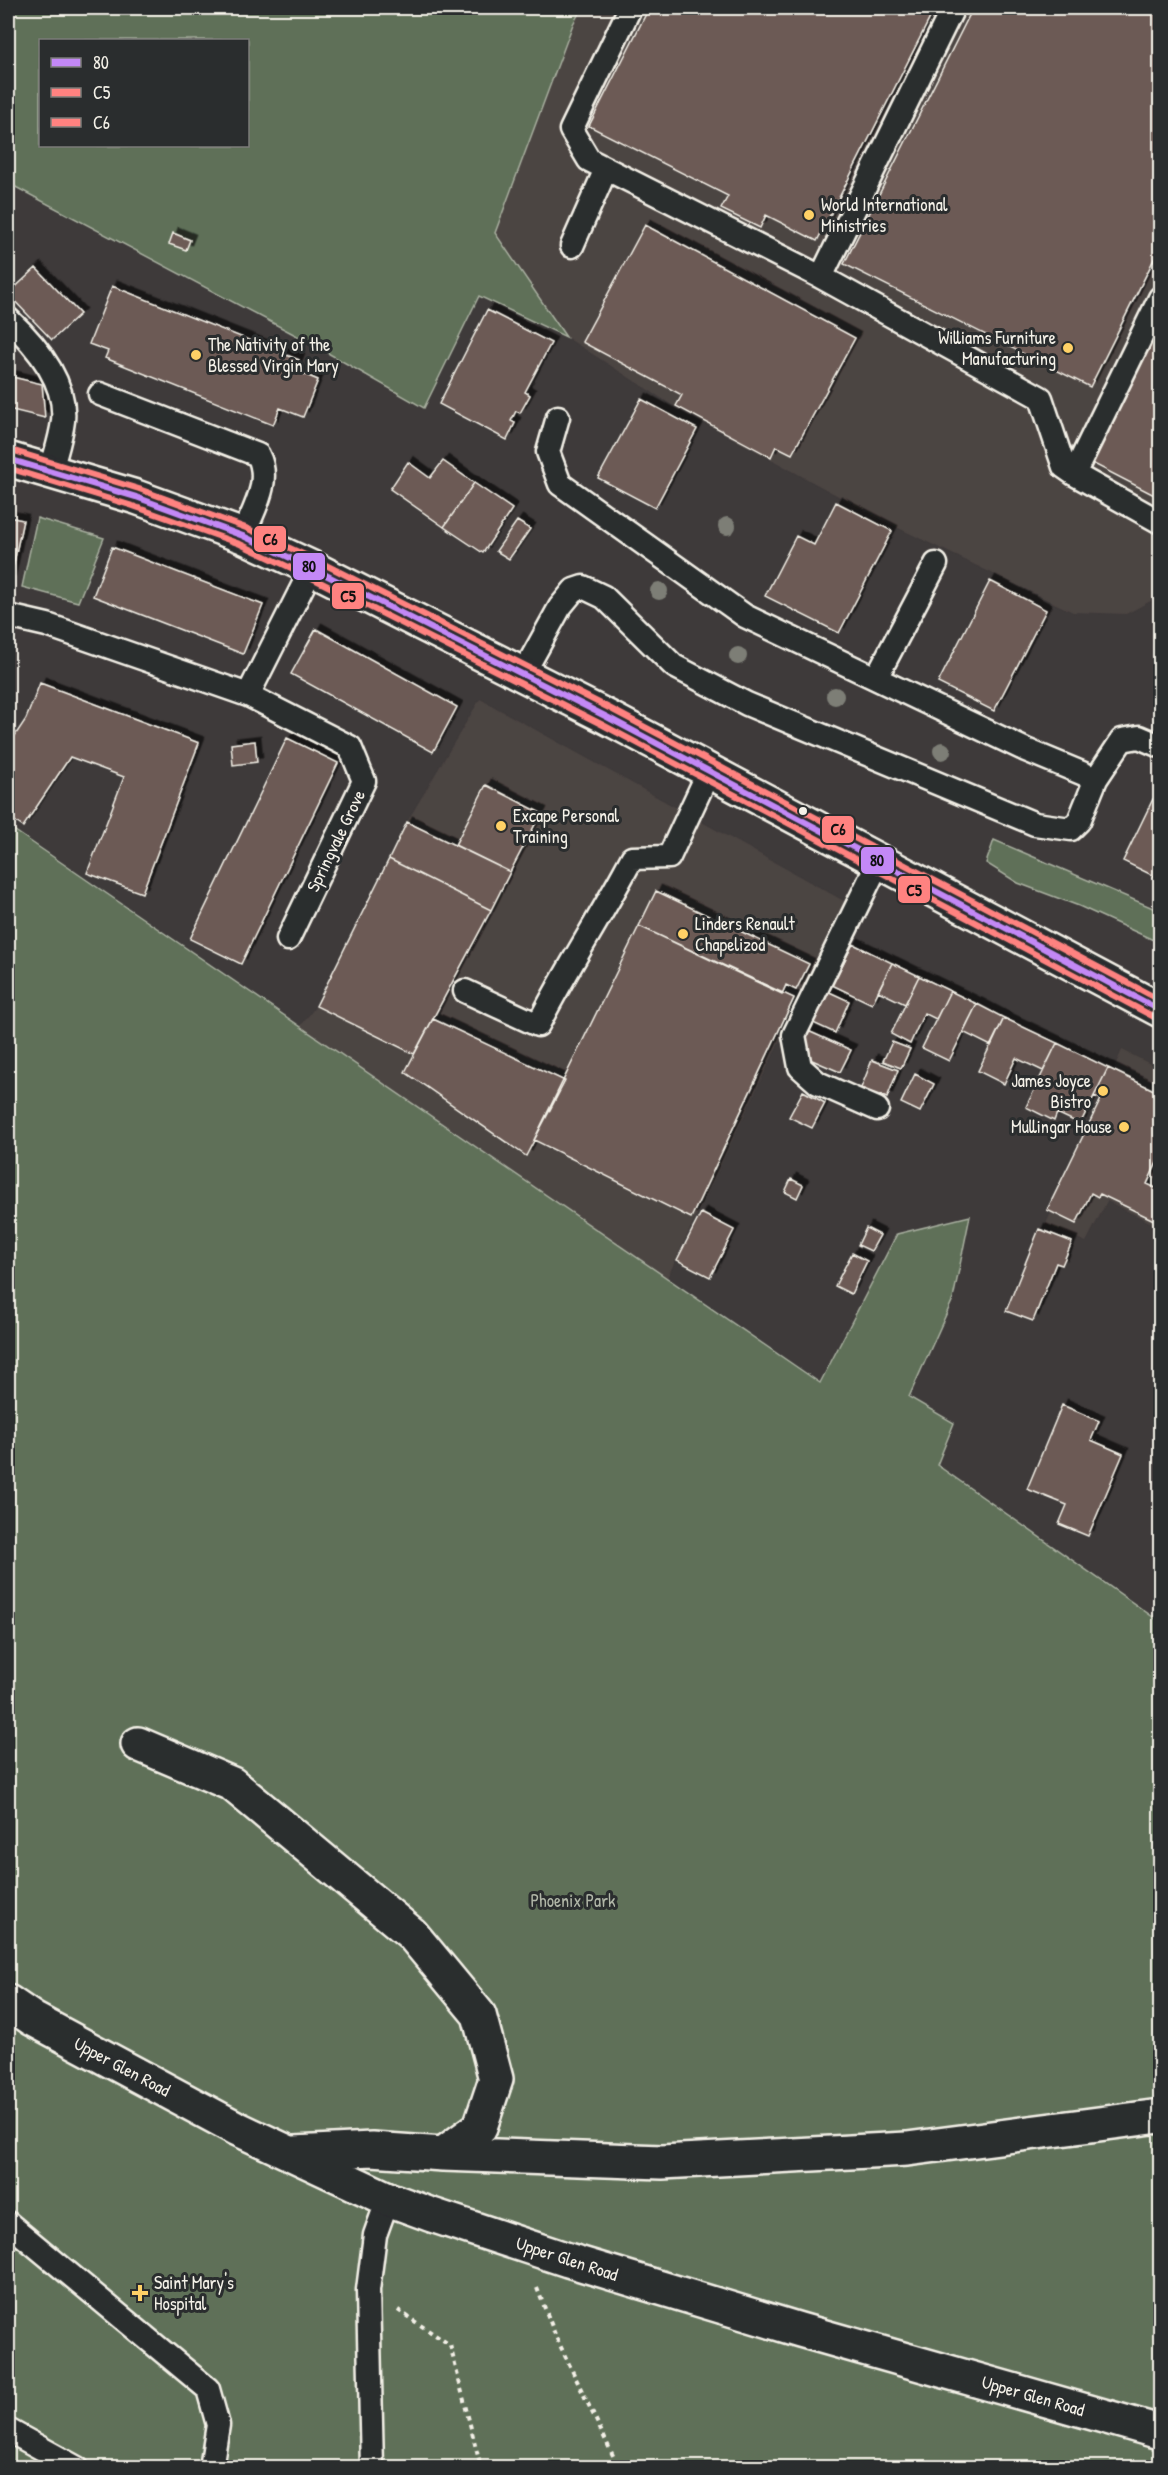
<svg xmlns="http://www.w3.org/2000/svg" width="1168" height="2475" viewBox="0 0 1168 2475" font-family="'Patrick Hand',sans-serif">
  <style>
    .built { fill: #4c4442 }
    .green { fill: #5e6f58; stroke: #a9b0a0; stroke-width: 1.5; fill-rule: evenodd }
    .building { fill: #6c5a55; stroke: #f4f1e8; stroke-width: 1.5; filter: url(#shadow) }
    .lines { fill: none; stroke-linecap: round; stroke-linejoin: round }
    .lane-casing { stroke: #f4f1e8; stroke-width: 27 }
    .street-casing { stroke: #f4f1e8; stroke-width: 38 }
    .secondary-casing { stroke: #f4f1e8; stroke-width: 38 }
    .path { stroke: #f4f1e8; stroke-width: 4; stroke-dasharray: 4.5 4.5; stroke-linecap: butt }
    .lane { stroke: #2a2d2e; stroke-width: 22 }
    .street { stroke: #2a2d2e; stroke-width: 33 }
    .secondary { stroke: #2a2d2e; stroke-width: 33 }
    .bus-1-casing { stroke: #2a2d2e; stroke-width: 10 }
    .bus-2-casing { stroke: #2a2d2e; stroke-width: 10 }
    .bus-3-casing { stroke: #2a2d2e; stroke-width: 10 }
    .bus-1 { stroke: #c388f6; stroke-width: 6 }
    .bus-2 { stroke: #ff8280; stroke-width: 6 }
    .bus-3 { stroke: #ff8280; stroke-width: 6 }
    .tree { fill: #7d7e76 }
    .poi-dot { fill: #ffd166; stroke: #2a2d2e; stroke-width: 2 }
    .bus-dot { fill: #f4f1e8; stroke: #2a2d2e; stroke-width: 2 }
    .labels { text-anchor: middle; stroke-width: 6; stroke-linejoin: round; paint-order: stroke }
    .poi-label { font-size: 18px; fill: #f4f1e8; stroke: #2a2d2e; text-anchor: start }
    .street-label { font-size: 18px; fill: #f4f1e8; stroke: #2a2d2e }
    .park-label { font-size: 18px; fill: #b0b6a7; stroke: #2a2d2e }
    .line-badge { stroke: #2a2d2e; stroke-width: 2 }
    .pale-badge-label { font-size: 16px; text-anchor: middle; font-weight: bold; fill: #111 }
  </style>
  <defs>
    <filter id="shadow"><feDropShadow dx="5.5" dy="-5.5" stdDeviation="0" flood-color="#0009"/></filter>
  </defs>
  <rect width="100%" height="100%" fill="#3e3a3a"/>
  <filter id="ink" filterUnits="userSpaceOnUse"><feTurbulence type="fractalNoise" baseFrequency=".0167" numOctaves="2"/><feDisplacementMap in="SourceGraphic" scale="12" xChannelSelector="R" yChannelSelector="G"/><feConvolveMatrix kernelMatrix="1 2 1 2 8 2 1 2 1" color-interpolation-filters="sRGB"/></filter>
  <g filter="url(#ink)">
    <path class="built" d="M582,8H1160V596L1126,614L1073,612L884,521L672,405L566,337L495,233L573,24Z
      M480,699L851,905L816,964L667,1278L300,1027L316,1006L407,822Z
      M1122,1050L1160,1069V1168L1153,1183L1160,1188V1227L1107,1201L1086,1242L1046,1224Z"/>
    <path class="green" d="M8,8H582L573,24L495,233L566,337L479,296L424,408L305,340L8,183ZM40,40H248V146H40Z
      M37,518L104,538L78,602L22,587Z
      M8,826L820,1383L897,1234L970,1216L953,1299L909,1397L954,1423L937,1465L1160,1622V2467H8Z
      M994,840L1160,911V943L1079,906L1018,883L986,863Z"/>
    <path class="building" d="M649,8H935L817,241L766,215L760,228L721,209L728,196L589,126Z
      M973,8H1160V247L1090,387L844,264Z
      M645,225L855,338L792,454L776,446L771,457L676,406L682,395L582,342Z
      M173,233L190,240L186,250L169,244Z
      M36,268L80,314L52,340L8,294Z
      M112,286L299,360L294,370L318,380L303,417L280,408L273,425L105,358L108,351L89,344Z
      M487,310L551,343L525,392L530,395L520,413L516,411L511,421L515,423L507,440L439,404Z
      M1160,325V498L1090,462Z
      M8,376L42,384L45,418L8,409Z
      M641,399L697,429L655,508L598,478Z
      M443,461L474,483L444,527L390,489L408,462L430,478Z
      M474,483L512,509L483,553L444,527Z
      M836,502L892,531L839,633L765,596L796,536L814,545Z
      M8,517L23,520L10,581L8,580Z
      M517,521L530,529L509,559L496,551Z
      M112,547L263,605L243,654L93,596Z
      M990,581L1046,610L994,711L938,683Z
      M316,629L457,707L433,752L291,674Z
      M40,683L199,743L142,893L87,873L124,777L70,757L23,827L8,816V746L26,719Z
      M287,738L338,763L241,964L190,939Z
      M255,741L257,762L233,765L231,744Z
      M486,785L541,813L510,872L455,845Z
      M1153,799L1160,802V879L1123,861Z
      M407,822L510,872L491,910L389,859Z
      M389,859L491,910L414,1054L316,1006Z
      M656,891L809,964L796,990L786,985L782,994L639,926Z
      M639,926L794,998L691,1218L534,1140Z
      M853,944L892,963L872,1004L832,985Z
      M892,963L919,976L905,1004L878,991Z
      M919,976L950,991L936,1019L924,1013L910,1044L891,1034Z
      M825,990L849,1001L835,1033L811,1022Z
      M950,991L977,1004L949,1061L922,1048Z
      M977,1004L1004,1018L991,1046L963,1032Z
      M1004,1018L1057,1043L1043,1071L1016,1058L1004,1084L978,1071Z
      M433,1019L565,1081L526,1156L405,1072Z
      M808,1031L851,1050L840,1072L798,1054Z
      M892,1042L910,1049L901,1068L883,1061Z
      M1057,1043L1108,1068L1080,1124L1057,1113L1054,1121L1026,1107Z
      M872,1060L898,1070L887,1098L861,1088Z
      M1108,1068L1160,1093V1156L1147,1184L1160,1190V1223L1100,1194L1098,1197L1091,1193L1076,1224L1047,1210L1101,1099L1094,1096Z
      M915,1074L934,1084L920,1112L901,1103Z
      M803,1091L825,1103L812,1128L789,1117Z
      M791,1179L803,1185L797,1198L785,1192Z
      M701,1213L734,1230L710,1277L677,1260Z
      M866,1228L880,1235L871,1251L858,1245Z
      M1039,1229L1072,1242L1062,1265L1056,1263L1033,1321L1006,1311Z
      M852,1253L867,1261L851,1294L835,1286Z
      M1062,1405L1099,1421L1091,1440L1123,1454L1088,1536L1059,1524L1067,1505L1027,1489Z"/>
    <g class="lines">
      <defs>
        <path id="lane" d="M630,8L571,130L589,160L821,277L1041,398L1064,467L1074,474L1160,522
          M572,246L606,169
          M821,277L953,8
          M8,319C35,344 67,381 63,421C61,438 55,455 51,471
          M100,394L258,455C272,482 253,510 243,536
          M558,417L548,452L560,484L745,616L1026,750L1096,779
          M1074,474L1160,298
          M8,616L47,625L248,695L350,747L364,781L288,939
          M523,674L560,607L574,590L583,587L604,597L674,666L747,704L1035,824L1071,829L1079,821L1096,779L1122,740L1139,737L1160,746
          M876,678L936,564
          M248,695L312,568
          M465,991L538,1025C567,968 602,915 632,858L669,857L709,771
          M877,1109L818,1083L800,1067L794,1035L879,861
          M8,2223L208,2389L218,2425L211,2468
          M8,2430L77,2468
          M372,2468L368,2290L375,2235L388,2199"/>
        <path id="street" d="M138,1744L232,1784L412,1934L479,2015L496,2079L480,2127L443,2154
          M8,2002L33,2019L236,2128L388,2199L429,2214L568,2260L800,2330L1160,2432
          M295,2153L372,2149L443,2154L662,2162L907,2149L1160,2116"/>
        <path id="secondary" d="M8,459L136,497L243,536L312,568L607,717L1160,1010"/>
      </defs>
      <use href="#lane" class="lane-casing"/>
      <use href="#street" class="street-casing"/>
      <use href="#secondary" class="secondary-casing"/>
      <path class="path" d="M537,2288L556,2337L619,2468
        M398,2310L450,2345L481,2468"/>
      <use href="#lane" class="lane"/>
      <use href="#street" class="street"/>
      <use href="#secondary" class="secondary"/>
      <defs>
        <path id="bus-1" d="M8,459L136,497L243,536L312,568L607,717L1160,1010"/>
        <path id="bus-2" d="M8,468L133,506L240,544L308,576L603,725L1156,1018"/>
        <path id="bus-3" d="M11,450L139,489L246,528L316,560L611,709L1160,1000"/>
      </defs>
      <use href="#bus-1" class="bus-1-casing"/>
      <use href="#bus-2" class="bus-2-casing"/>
      <use href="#bus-3" class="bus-3-casing"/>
      <use href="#bus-1" class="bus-1"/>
      <use href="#bus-2" class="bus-2"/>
      <use href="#bus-3" class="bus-3"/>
    </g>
    <g class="tree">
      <circle cx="727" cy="526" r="9"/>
      <circle cx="659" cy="591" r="9"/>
      <circle cx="738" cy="656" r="9"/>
      <circle cx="835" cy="696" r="9"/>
      <circle cx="942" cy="751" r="9"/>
    </g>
  </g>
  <g class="poi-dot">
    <circle cx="809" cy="215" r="6"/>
    <circle cx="1068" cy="348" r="6"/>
    <circle cx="196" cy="355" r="6"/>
    <circle cx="501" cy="826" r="6"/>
    <circle cx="683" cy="934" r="6"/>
    <circle cx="1103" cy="1091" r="6"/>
    <circle cx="1124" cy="1127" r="6"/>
    <path d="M137 2284h6v6h6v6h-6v6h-6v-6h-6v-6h6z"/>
  </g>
  <circle class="bus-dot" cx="803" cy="811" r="5"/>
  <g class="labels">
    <g class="poi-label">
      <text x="821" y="211">World International<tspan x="821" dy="21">Ministries</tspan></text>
      <text x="1056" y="344" text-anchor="end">Williams Furniture<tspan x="1056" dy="21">Manufacturing</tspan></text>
      <text x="208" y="351">The Nativity of the<tspan x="208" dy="21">Blessed Virgin Mary</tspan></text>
      <text x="513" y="822">Excape Personal<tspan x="513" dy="21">Training</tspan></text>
      <text x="695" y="930">Linders Renault<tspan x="695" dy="21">Chapelizod</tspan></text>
      <text x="1091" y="1087" text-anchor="end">James Joyce<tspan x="1091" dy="21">Bistro</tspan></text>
      <text x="1112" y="1133" text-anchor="end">Mullingar House</text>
      <text x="154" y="2289">Saint Mary's<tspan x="154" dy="21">Hospital</tspan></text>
    </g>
    <g class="street-label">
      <text transform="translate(336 841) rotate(-64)" y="6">Springvale Grove</text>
      <text transform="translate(122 2067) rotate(28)" y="6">Upper Glen Road</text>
      <text transform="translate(567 2259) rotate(18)" y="6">Upper Glen Road</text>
      <text transform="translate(1033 2396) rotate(16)" y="6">Upper Glen Road</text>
    </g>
    <g class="park-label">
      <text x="573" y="1907">Phoenix Park</text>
    </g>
  </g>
  <g class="line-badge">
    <rect x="253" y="525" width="34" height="28" rx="6" fill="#ff8280"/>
    <rect x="292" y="552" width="34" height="29" rx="6" fill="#c388f6"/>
    <rect x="331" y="582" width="34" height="28" rx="6" fill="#ff8280"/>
    <rect x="821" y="815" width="34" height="29" rx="6" fill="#ff8280"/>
    <rect x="860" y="846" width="35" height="29" rx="6" fill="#c388f6"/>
    <rect x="897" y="875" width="34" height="29" rx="6" fill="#ff8280"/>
  </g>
  <g class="pale-badge-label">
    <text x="270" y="545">C6</text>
    <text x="309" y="572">80</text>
    <text x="348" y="602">C5</text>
    <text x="838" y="835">C6</text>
    <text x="877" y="866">80</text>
    <text x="914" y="896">C5</text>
  </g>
  <rect width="1168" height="2475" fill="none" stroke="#2a2d2e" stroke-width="30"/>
  <rect x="15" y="15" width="1138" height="2445" fill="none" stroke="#f4f1e8" stroke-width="2" filter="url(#ink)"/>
  <rect x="39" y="39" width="210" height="108" fill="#2a2d2e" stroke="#7b7b78" stroke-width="1.5"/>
  <rect x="51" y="58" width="30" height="9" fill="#c388f6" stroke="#7b7b78" stroke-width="1.5"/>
  <text x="93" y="69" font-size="18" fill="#f4f1e8">80</text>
  <rect x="51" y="88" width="30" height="9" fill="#ff8280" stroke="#7b7b78" stroke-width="1.5"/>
  <text x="93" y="99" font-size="18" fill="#f4f1e8">C5</text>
  <rect x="51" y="118" width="30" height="9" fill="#ff8280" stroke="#7b7b78" stroke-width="1.5"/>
  <text x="93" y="129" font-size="18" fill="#f4f1e8">C6</text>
</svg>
